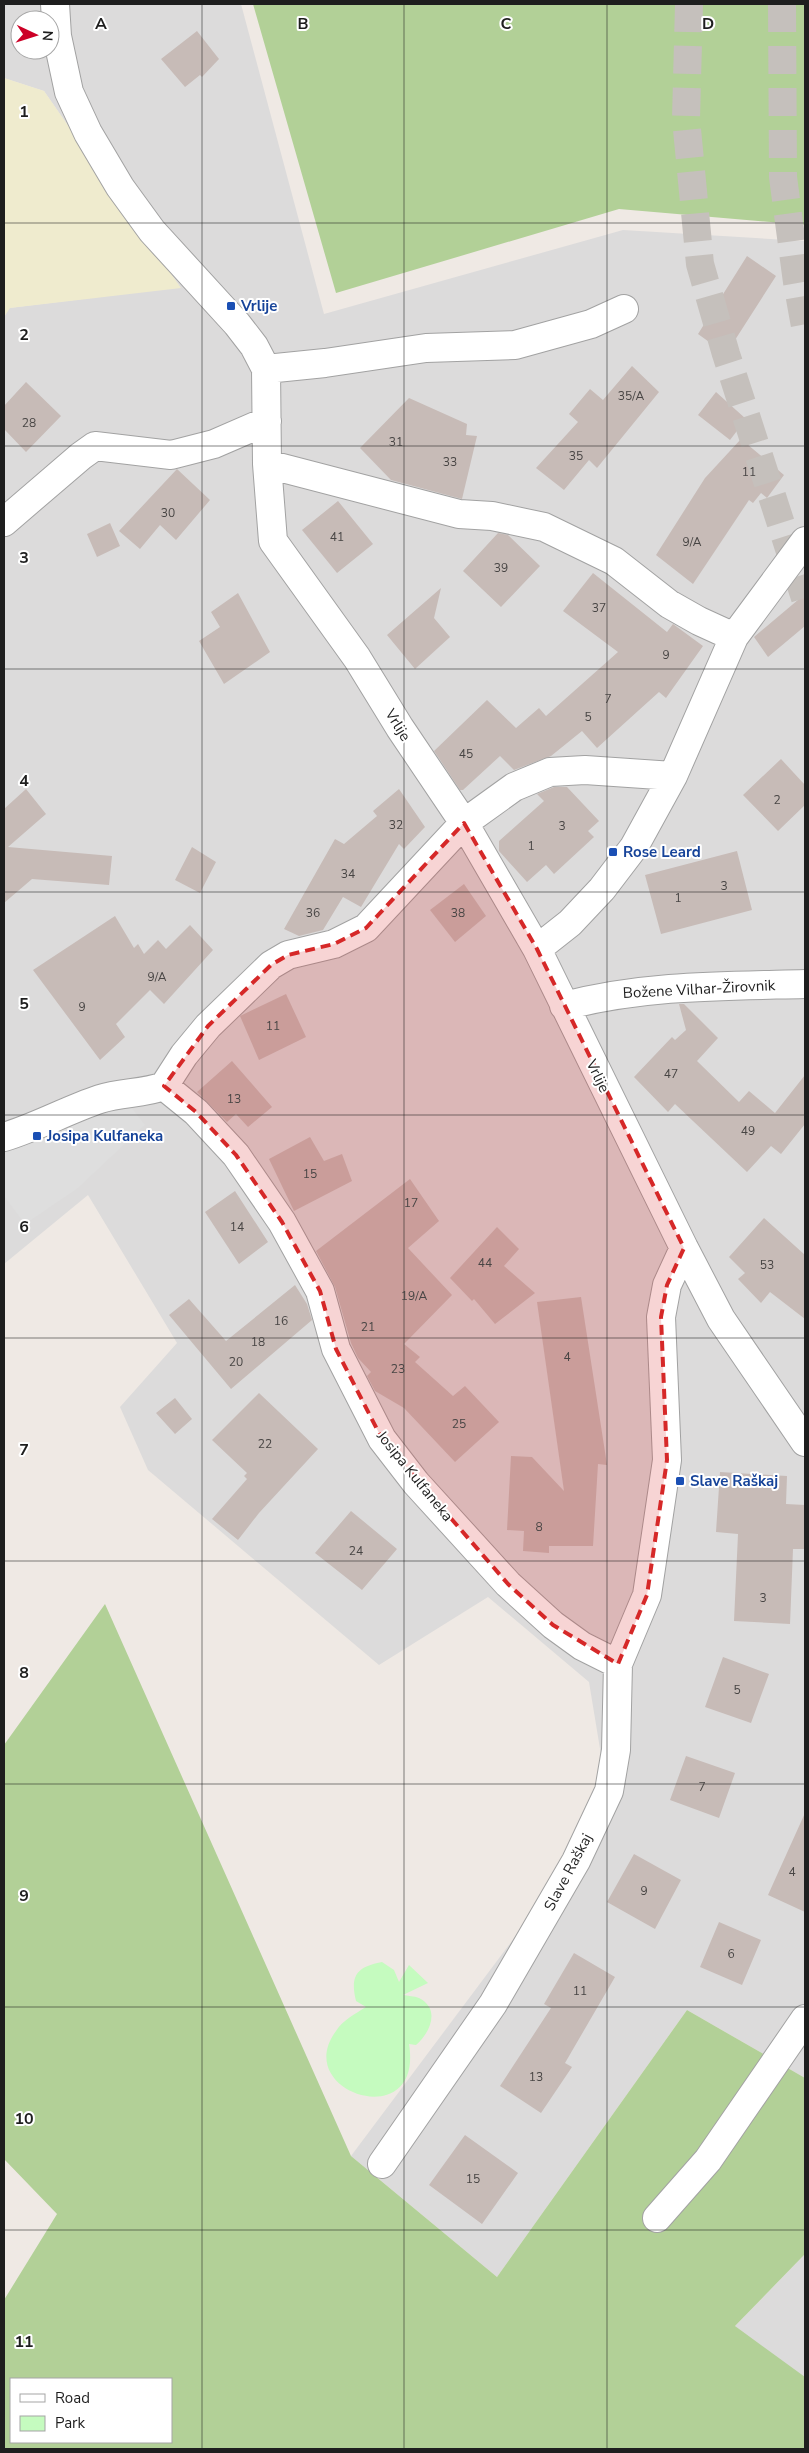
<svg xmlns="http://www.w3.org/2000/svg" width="809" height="2453" viewBox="0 0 809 2453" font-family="'Nunito Sans',sans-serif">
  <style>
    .residential { fill: #dcdbdb; fill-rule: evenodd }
    .farmland { fill: #efebce }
    .forest { fill: #b2d097; fill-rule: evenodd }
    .park { fill: #c5fbbf }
    .parking { fill: #dedede }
    .building { fill: #c7bbb7 }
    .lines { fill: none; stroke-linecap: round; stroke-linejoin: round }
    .highway-tunnel { stroke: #c5c0bc; stroke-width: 28; stroke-dasharray: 28 14; stroke-linecap: butt }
    .street-casing { stroke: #a2a2a2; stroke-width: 30 }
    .street { stroke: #fff; stroke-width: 28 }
    .marked { fill: #d62828; fill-opacity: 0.2; stroke: #d62828; stroke-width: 4; stroke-dasharray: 10 6; stroke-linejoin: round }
    .grid { fill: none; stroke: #1e1e1e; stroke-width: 1; stroke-opacity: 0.55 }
    .transit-dot { fill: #1a4fb4; stroke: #fff; stroke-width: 2 }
    .labels { text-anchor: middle; stroke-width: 4; stroke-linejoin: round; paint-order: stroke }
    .number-label { font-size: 12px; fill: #484544 }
    .transit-label { font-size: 15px; font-weight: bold; fill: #164399; stroke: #fff; text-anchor: start }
    .street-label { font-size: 15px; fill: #1e1e1e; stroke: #fff }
    .grid-label { font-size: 16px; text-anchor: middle; font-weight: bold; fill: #1e1e1e; stroke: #fff; stroke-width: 4; stroke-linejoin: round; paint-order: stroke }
  </style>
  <rect width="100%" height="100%" fill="#efe9e4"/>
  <path class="residential" d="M4,4H241L324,314L623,230L805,241V2078L687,2010L497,2277L351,2156L553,1886L603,1767L589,1682L488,1597L379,1665L148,1470L120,1407L177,1343L88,1195L4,1264V317L9,308L180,287L44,91L4,78ZM20,20H50V50H20Z
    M805,2254V2385L735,2326Z"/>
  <path class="farmland" d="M4,78L44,91L181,288L10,308L4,317Z"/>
  <path class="forest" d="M253,4H805V225L619,209L336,293Z
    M105,1604L351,2156L497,2277L687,2010L805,2078V2254L735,2326L805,2377V2449H4V2300L57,2214L4,2159V1745ZM11,2379H171V2442H11Z"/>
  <path class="park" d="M382,1962L394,1970L399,1982L409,1965L428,1983L403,1995C408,1996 414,1996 419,1998C441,2009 430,2033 416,2045L409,2044C424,2135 290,2093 336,2031C343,2020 355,2014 366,2007L356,2001C350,1976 356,1967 382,1962Z"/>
  <path class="parking" d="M128,1103L145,1125L78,1188L25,1224L4,1196V1145Z"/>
  <path class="building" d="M197,31L219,59L202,77L200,75L185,87L161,59Z
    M747,256L776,276L726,354L698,334Z
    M632,366L659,392L597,468L589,460L564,490L536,468L578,422L569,414L590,389L603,400Z
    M26,382L61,416L26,452L4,429V406Z
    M716,392L746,419L730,440L698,415Z
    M409,398L467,424L466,435L477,436L462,499L391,480L360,448Z
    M741,439L784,475L767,498L761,493L753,503L749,500L693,584L656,555L705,478Z
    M177,469L210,500L176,540L160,525L140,549L119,531Z
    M338,501L373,544L337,573L302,530Z
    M110,523L120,546L97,557L87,534Z
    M498,533L508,535L540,566L501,607L463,571Z
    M593,573L667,632L673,624L703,646L666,698L659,692L597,748L582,731L551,756L514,770L500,756L463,790H460L434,751L487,700L516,728L539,708L546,716L618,652L563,611Z
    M441,588L434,618L450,637L415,669L387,635Z
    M238,593L270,652L224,684L199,641L220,627L211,612Z
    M805,594V626L768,657L754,637Z
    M781,759L805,785V805L778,831L743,795Z
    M554,787H567L599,821L588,831L594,837L554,874L546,865L527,882L499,851V841L544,801L537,794Z
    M26,789L46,814L8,847L112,856L109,885L32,879L4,903V809Z
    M399,789L425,827L404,849L399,844L361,907L343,897L323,930L299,936L284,929L335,839L344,844L377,816L373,811Z
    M192,847L216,862L200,893L175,880Z
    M737,851L752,910L661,934L645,875Z
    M464,884L486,916L455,942L430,910Z
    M115,916L134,948L138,944L144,954L158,940L166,949L190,925L213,950L164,1004L150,990L116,1024L125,1037L100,1060L33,970Z
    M286,994L306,1037L259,1060L240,1016Z
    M679,1004H684L718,1038L697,1061L739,1102L749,1091L775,1113L805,1075V1124L781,1154L771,1146L747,1172L675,1104L668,1112L634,1077L672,1037L675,1040L686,1030Z
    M232,1061L272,1107L248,1127L236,1114L227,1122L197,1092Z
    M310,1137L324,1161L342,1154L352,1181L294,1211L269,1159Z
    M410,1179L439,1221L408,1248L452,1295L404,1344L420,1357L415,1362L453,1396L465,1386L499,1422L455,1462L404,1408L375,1391L367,1376L371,1372L358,1358L351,1343L335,1287L316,1251Z
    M235,1191L268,1242L239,1264L205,1212Z
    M764,1218L805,1255V1319L770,1292L761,1303L738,1279L745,1273L729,1257Z
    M497,1227L519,1249L504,1266L535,1293L495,1324L474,1299L472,1301L450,1278Z
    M295,1285L307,1304L312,1320L231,1389L169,1315L189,1299L226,1341Z
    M581,1297L607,1465L598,1464L593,1546H549V1553L523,1551L524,1531L507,1530L511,1456L532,1457L564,1491L537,1302Z
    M259,1393L318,1449L259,1513L238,1540L212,1519L247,1479L244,1476L247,1473L212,1440Z
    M175,1398L192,1419L175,1434L156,1413Z
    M720,1472L787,1476L786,1504L805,1505V1549H793L790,1624L734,1621L738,1534L716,1532Z
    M351,1511L397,1549L362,1590L315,1553Z
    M723,1657L769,1674L751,1723L705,1707Z
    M686,1756L735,1773L719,1818L670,1800Z
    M805,1813V1912L768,1895Z
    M634,1854L681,1880L655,1929L607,1902Z
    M719,1922L761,1940L742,1985L700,1967Z
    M574,1953L615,1977L565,2063L572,2067L541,2113L500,2086L551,2008L544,2004Z
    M465,2135L518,2173L482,2224L429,2185Z"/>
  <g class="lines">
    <path class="highway-tunnel" d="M689,4L686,119L700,264L726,354L805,598
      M782,4L783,177L797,282L805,326"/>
    <defs>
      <path id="street" d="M55,4L57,36L69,92L88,133L120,187L152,231L237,324L254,346L266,369L267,464L273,541L357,658L400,728L464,823L537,949L684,1248L721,1319L805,1442
        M266,369L325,363L426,348L515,345L591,324L624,309
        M267,464L459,514L492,516L544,527L614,561L669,604L699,621L734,637
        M4,522L81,456L95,446L171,455L214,444L267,421
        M537,949L570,923L602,889L634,847L673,776L734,637L805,541
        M564,1006C644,985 723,986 805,984
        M164,1086L196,1112L236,1155L282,1222L320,1291L336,1349L382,1439L416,1483L508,1584L553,1625L582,1646L618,1664
        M164,1086L184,1055L208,1026L271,965L288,955L334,944L366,928L464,823L514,787L550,772L585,770L673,776
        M4,1137C37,1127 67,1110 100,1099C121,1092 143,1094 164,1086
        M382,2164L493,2004L576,1861L609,1791L616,1750L618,1664L647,1595L667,1460L661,1317L667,1285L684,1248
        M657,2218L708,2160L805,2019"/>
    </defs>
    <use href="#street" class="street-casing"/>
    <use href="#street" class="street"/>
  </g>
  <path class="marked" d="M464,823L537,949L684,1248L667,1285L661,1317L667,1460L647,1595L618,1664L553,1625L508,1584L382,1439L336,1349L320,1291L282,1222L236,1155L196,1112L164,1086L208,1026L271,965L288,955L334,944L366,928Z"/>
  <path class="grid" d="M202,4V2449M404,4V2449M607,4V2449M4,223H805M4,446H805M4,669H805M4,892H805M4,1115H805M4,1338H805M4,1561H805M4,1784H805M4,2007H805M4,2230H805"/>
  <g class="transit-dot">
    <rect x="226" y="301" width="10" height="10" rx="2.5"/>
    <rect x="608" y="847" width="10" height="10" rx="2.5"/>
    <rect x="32" y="1131" width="10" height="10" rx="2.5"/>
    <rect x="675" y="1476" width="10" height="10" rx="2.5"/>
  </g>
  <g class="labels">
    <g class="number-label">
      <text x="631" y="400">35/A</text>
      <text x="29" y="427">28</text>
      <text x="396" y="446">31</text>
      <text x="576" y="460">35</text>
      <text x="450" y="466">33</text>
      <text x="749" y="476">11</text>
      <text x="168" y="517">30</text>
      <text x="337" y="541">41</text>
      <text x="692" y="546">9/A</text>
      <text x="501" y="572">39</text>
      <text x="599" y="612">37</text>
      <text x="666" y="659">9</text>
      <text x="608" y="703">7</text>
      <text x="588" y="721">5</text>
      <text x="466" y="758">45</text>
      <text x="777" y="804">2</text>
      <text x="396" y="829">32</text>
      <text x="562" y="830">3</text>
      <text x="531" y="850">1</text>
      <text x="348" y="878">34</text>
      <text x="724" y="890">3</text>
      <text x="678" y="902">1</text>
      <text x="313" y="917">36</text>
      <text x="458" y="917">38</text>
      <text x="157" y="981">9/A</text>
      <text x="82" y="1011">9</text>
      <text x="273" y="1030">11</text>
      <text x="671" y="1078">47</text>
      <text x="234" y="1103">13</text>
      <text x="748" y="1135">49</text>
      <text x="310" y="1178">15</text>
      <text x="411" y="1207">17</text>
      <text x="237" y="1231">14</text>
      <text x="485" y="1267">44</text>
      <text x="767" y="1269">53</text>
      <text x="414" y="1300">19/A</text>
      <text x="281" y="1325">16</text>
      <text x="368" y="1331">21</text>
      <text x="258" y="1346">18</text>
      <text x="567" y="1361">4</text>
      <text x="236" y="1366">20</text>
      <text x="398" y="1373">23</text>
      <text x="459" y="1428">25</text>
      <text x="265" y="1448">22</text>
      <text x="539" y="1531">8</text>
      <text x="356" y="1555">24</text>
      <text x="763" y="1602">3</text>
      <text x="737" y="1694">5</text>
      <text x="702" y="1791">7</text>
      <text x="792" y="1876">4</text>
      <text x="644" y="1895">9</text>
      <text x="731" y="1958">6</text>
      <text x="580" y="1995">11</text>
      <text x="536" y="2081">13</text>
      <text x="473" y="2183">15</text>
    </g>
    <g class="transit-label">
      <text x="241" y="311">Vrlije</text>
      <text x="623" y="857">Rose Leard</text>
      <text x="47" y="1141">Josipa Kulfaneka</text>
      <text x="690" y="1486">Slave Raškaj</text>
    </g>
    <g class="street-label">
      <text transform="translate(398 725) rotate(58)" y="5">Vrlije</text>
      <text transform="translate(699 989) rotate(-3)" y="5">Božene Vilhar-Žirovnik</text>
      <text transform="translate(598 1076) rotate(64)" y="5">Vrlije</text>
      <text transform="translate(415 1476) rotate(51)" y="5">Josipa Kulfaneka</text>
      <text transform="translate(568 1872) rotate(-62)" y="5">Slave Raškaj</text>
    </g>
  </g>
  <g class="grid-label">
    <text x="101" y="29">A</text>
    <text x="303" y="29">B</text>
    <text x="506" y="29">C</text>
    <text x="708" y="29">D</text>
    <text x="24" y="117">1</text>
    <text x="24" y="340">2</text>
    <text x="24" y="563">3</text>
    <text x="24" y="786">4</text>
    <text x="24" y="1009">5</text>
    <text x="24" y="1232">6</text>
    <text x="24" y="1455">7</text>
    <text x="24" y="1678">8</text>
    <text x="24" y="1901">9</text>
    <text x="24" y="2124">10</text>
    <text x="24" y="2347">11</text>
  </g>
  <rect width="809" height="2453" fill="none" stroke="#1e1e1e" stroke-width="10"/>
  <rect x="10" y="2378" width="162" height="65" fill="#ffffff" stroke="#a5a5a5"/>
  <rect x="20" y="2394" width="25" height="8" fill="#ffffff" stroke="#a5a5a5"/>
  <text x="55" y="2403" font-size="15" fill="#1e1e1e">Road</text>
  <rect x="20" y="2416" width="25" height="15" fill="#c5fbbf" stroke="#a5a5a5"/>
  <text x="55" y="2428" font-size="15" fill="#1e1e1e">Park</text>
  <g transform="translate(35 35) rotate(94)"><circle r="24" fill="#ffffff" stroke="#a5a5a5"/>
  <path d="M0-4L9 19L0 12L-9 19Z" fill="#cc0026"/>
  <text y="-8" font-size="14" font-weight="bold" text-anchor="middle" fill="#1e1e1e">N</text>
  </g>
</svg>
